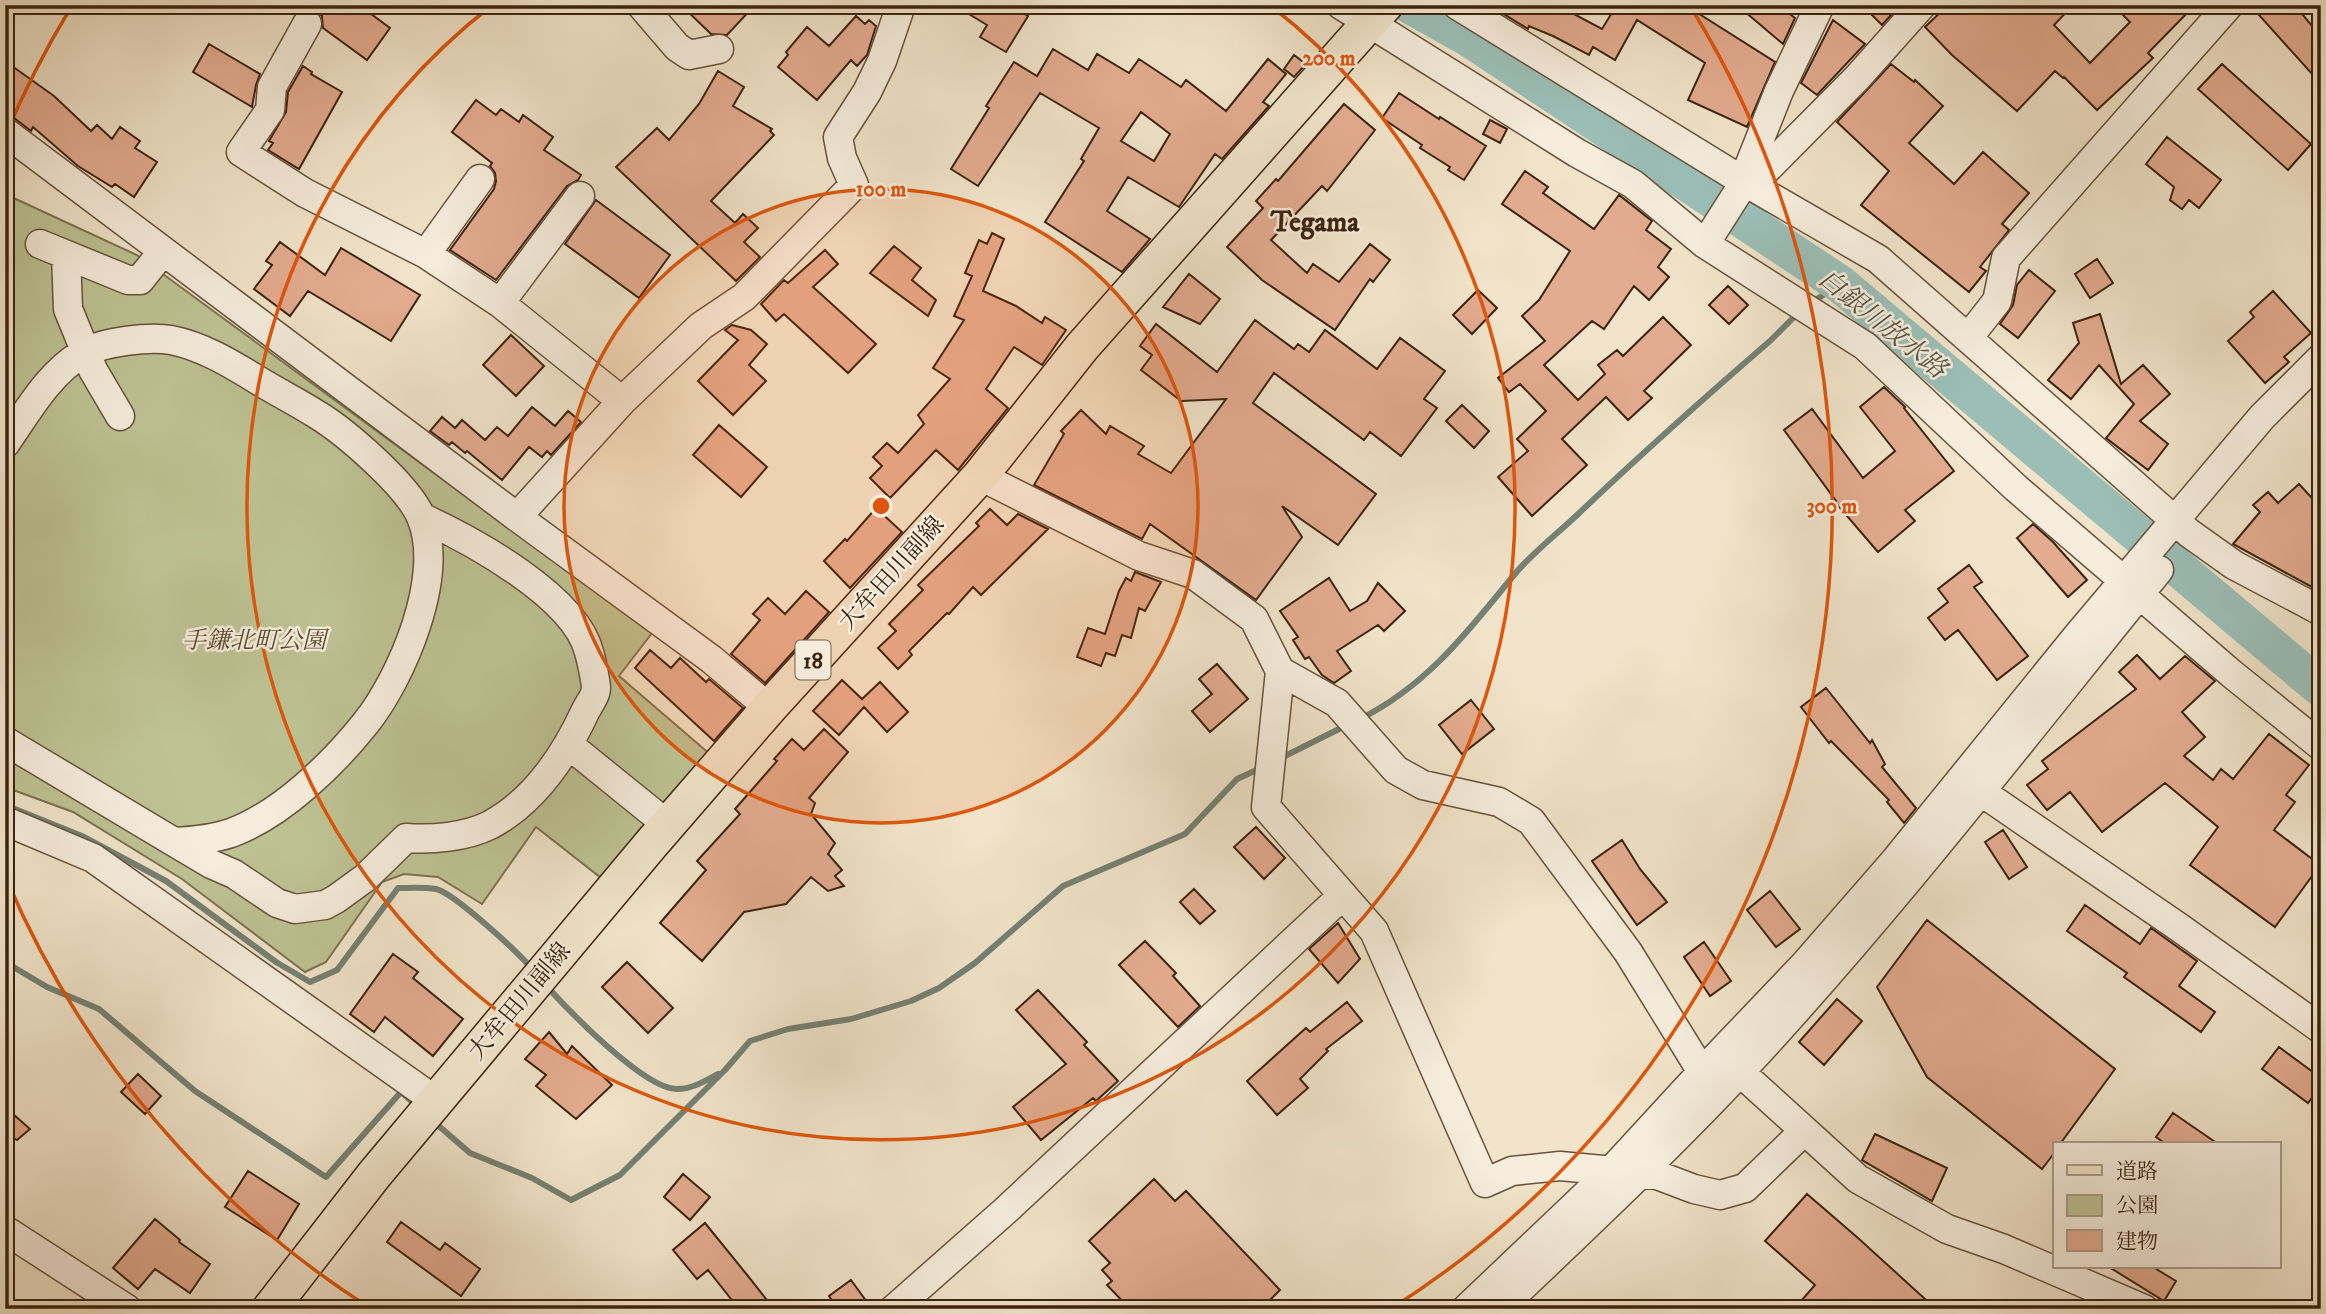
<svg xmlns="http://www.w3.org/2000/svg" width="2326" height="1314" viewBox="0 0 2326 1314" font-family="'IM FELL DW Pica','Noto Serif JP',serif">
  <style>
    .green { fill: #bec394; stroke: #7c7350; stroke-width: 2 }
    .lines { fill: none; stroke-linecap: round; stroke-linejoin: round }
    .stream { stroke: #758173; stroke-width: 6 }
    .river { stroke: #9bbfb7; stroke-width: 38 }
    .building { fill: #e3ab8f; stroke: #3b230d; stroke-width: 2; fill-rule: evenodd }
    .minor-casing { stroke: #68533c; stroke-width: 31 }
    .major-casing { stroke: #3b230d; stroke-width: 38 }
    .minor { stroke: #f6eddd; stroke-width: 28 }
    .major { stroke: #f1e4ca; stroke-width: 35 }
    .ring { fill: none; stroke: #df560c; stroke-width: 3.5 }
    .labels { text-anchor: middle; stroke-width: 5; stroke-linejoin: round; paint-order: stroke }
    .shield { fill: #f6eddd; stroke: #73604b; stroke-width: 2 }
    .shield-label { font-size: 23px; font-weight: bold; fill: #3b230d }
    .street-label { font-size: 24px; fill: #3b230d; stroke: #f6eddd }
    .park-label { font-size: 24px; font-style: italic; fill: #5c4b2f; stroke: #f6eddd }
    .water-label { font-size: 26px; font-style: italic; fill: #585240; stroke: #f6eddd }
    .quarter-label { font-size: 28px; font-weight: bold; fill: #3b230d; stroke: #f6eddd }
    .centre { fill: #df560c; stroke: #f6eddd; stroke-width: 3.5 }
    .ring-label { font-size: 21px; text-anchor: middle; font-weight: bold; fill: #df560c; stroke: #f6eddd; stroke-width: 5; stroke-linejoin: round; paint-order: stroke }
  </style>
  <rect width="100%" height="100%" fill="#f1e4ca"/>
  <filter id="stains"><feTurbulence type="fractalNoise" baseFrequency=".00286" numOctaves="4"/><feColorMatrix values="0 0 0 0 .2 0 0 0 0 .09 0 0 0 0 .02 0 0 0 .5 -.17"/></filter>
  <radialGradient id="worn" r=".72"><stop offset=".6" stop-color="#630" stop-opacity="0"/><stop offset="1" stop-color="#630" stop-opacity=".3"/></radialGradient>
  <path class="green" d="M5,194L137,255L652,633L619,676L711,755L605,881L536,827L482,904L438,877L404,874L382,882L326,962L305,972L182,879L73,812L5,787Z"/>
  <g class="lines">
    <path class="stream" d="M1811,303L1840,284
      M1360,719C1427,686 1469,630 1514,575C1532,553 1556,535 1576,516C1639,456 1704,398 1770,341L1799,312
      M1279,759L1347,725
      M5,805L82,836L166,881L276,962L310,982L337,970L398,888C410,888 424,887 436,889C454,893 519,953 532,969
      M5,962L47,987L99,1009L195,1091L326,1177L401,1092L417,1106
      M546,985C567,1010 646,1090 677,1089C692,1089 705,1081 718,1074
      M433,1121L470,1153L532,1178L571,1200L620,1175L725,1070L750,1041L788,1029L851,1019L911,1001L939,988L975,963L1063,886L1185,834L1237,779L1263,767"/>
    <path class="river" d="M1410,5L1469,38L1840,284L2321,688"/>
  </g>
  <path class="building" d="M319,5H359L390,28L367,60L323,28L322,16L316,10Z
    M681,5H755L727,35L711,34Z
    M954,5H1009L1028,16L1006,52L980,37L987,25Z
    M1489,5H1557L1602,29L1616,6L1614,5H1685L1775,62L1747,127L1688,100L1705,63L1637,20L1615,60L1593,47L1589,55L1553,36L1529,26L1528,29Z
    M1737,5H1778L1795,18L1783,44Z
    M1862,5H1900L1882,25Z
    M1948,5H2073L2054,25L2090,63L2130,22L2113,5H2195L2148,53L2153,58L2097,110L2064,77L2063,78L2055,71L2017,111L1952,55L1925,27Z
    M2250,5H2295L2321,37V84Z
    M856,16L865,24L869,20L876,26L867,55L857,66L851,60L817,100L778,67L788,55L786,52L807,27L829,46Z
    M1833,20L1865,44L1817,95L1801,83Z
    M209,44L260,74L256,85L252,107L193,72Z
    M1053,49L1088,70L1097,54L1129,73L1139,59L1181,87L1186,80L1226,111L1268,59L1286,74L1263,102L1269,106L1222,159L1215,154L1179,207L1128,177L1107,211L1150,239L1122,272L1045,222L1084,161L1081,159L1099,128L1040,93L978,186L951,169L989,108L986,106L1014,62L1037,76ZM1141,112L1170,134L1154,161L1121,141Z
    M1294,55L1306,64L1294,77L1284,69Z
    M1891,64L1914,82L1915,80L1943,106L1909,143L1954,184L1983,152L2029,193L2002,224L2009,230L1980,267L1986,271L1969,292L1861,205L1889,171L1837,122Z
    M2222,64L2311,144L2288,170L2198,89Z
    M12,66L54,96L91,131L97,125L112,139L120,127L140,141L135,148L157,162L134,197L115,184L112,187L78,166L33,127L31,131L14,118L5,116V75Z
    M303,66L312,72L311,74L342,92L299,169L268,150L273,143L269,141L286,112L288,92Z
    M718,71L744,87L733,106L772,129L770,131L774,135L711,201L735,223L743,214L758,228L744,242L760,257L736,281L616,167L657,128L669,140L699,104Z
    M1399,93L1439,119L1440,117L1486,146L1464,180L1448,170L1450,167L1420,148L1422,145L1382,118Z
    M476,100L496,115L501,109L519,122L523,115L553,137L544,150L581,175L578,180L567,186L496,280L450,250L494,189L496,181L495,173L490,166L492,163L452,132Z
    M1344,104L1375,130L1327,191L1322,186L1271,240L1307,273L1313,264L1339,282L1370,244L1390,260L1373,282L1370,279L1335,330L1262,280L1227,247L1263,208L1256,201L1276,179L1278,181Z
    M1490,120L1507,129L1500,143L1483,134Z
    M2167,137L2221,180L2199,208L2189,200L2182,209L2170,200L2174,187L2146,164Z
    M1525,171L1548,187L1543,193L1594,229L1619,195L1652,221L1646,230L1671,249L1658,267L1669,277L1649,300L1634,286L1604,329L1592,321L1544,365L1578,400L1605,374L1598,365L1617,350L1623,356L1663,317L1691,345L1644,391L1652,398L1628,420L1606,397L1562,439L1587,465L1532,516L1498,477L1528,451L1517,439L1546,411L1520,384L1509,392L1498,378L1545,341L1522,316L1539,300L1570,251L1502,204Z
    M596,200L670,255L639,298L565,244Z
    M992,233L1004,239L983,291L1016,306L1042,323L1045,317L1066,330L1042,365L1014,347L986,389L1008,408L958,470L936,450L890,498L870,478L882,466L873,457L887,443L898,453L924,424L918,415L950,379L933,368L964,320L954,316L972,276L965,273L979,240L987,244Z
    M280,242L325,275L341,248L420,295L391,341L308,291L290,316L254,289L272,265L266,261Z
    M894,246L921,268L912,280L936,300L928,316L870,273Z
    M825,250L838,264L813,287L876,344L848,373L784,314L776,321L761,304L784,280L788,283Z
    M2097,259L2113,283L2090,298L2075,274Z
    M2029,270L2055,291L2018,338L2000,324L2013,305L2017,285Z
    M1189,274L1220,299L1200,324L1163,307Z
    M1728,286L1748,305L1729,324L1709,305Z
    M1478,290L1497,308L1472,334L1453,315Z
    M2273,291L2311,333L2284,357L2289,362L2265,383L2228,341L2254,317L2250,312Z
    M2100,314L2121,384L2143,365L2170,394L2140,421L2168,444L2148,470L2106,438L2134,404L2099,365L2071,399L2048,380L2079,343L2073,323Z
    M1255,320L1294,349L1298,344L1309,352L1325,330L1377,369L1400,338L1445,371L1424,399L1437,408L1401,456L1370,432L1364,440L1274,373L1253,403L1376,494L1338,545L1282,506L1302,537L1256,600L1150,524L1142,539L1034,485L1064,434L1061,431L1081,410L1106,434L1110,426L1144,446L1138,454L1171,473L1226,399L1181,401L1141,370L1152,355L1140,346L1156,324L1217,372Z
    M732,325L751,330L767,344L749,365L766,381L733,415L698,381L738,340L725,330Z
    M511,335L544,366L516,396L483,365Z
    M1884,387L1905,407L1904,408L1954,471L1905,510L1915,521L1878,552L1835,502L1836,501L1784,430L1812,409L1863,478L1895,451L1860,407Z
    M1462,405L1489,431L1474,448L1446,421Z
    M532,407L555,426L568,411L581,422L551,455L547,451L542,457L529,447L502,480L467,451L465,453L452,442L449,445L430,431L442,417L455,428L462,420L485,440L497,427L508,436Z
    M719,425L767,467L741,497L693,455Z
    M2299,484L2321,508V592L2233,544L2260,512L2253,505L2268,492L2278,503Z
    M876,508L902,532L850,588L824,561L845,539L847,541Z
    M990,509L1007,525L1018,514L1048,529L981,595L973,587L949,614L947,613L909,651L912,655L898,669L878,648L896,631L889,624L923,590L918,585L979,526L976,523Z
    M2033,524L2053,542L2087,580L2068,597L2017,538Z
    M1969,565L1982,582L1974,587L2028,656L1997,680L1958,630L1945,640L1928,618L1948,602L1938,589Z
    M1135,572L1161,582L1145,611L1139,608L1131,638L1122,635L1115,656L1106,653L1101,666L1077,657L1088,628L1105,634L1119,591L1126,578L1131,581Z
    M1329,578L1350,611L1367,601L1378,583L1405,611L1384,631L1378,625L1337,651L1351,671L1334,683L1322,675L1309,657L1305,659L1293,640L1298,637L1280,611Z
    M806,591L829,612L765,683L731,654L760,620L753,614L768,598L785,614Z
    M650,650L671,668L680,658L706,682L709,679L743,708L714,741L635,668Z
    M2137,655L2160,679L2185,656L2215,681L2182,712L2205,737L2184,756L2213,780L2221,769L2233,779L2269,734L2309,765L2286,795L2295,802L2274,830L2320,865L2275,927L2190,865L2218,827L2165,783L2102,832L2070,792L2047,810L2027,785L2048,769L2042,761L2136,689L2119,672Z
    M1217,664L1248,699L1210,732L1192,711L1212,694L1199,679Z
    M842,680L862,699L880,682L908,712L887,732L864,707L839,735L813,711Z
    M1826,688L1870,743L1872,740L1885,764L1882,767L1916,808L1904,823L1887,802L1889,800L1831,741L1829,743L1801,707Z
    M1471,700L1494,729L1462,754L1439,725Z
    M824,729L848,752L809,798L815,803L811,814L835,843L828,854L842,870L835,876L844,886L828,891L811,877L786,904L744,912L702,961L660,923L706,870L697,861L740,814L735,809L777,761L774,759L792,739L804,750Z
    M1256,827L1285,858L1264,879L1234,847Z
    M2003,830L2027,867L2009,879L1985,842Z
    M1622,840L1640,869L1667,902L1637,925L1592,861Z
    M1194,889L1215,911L1200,924L1180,902Z
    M1770,891L1800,929L1776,947L1747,910Z
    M2085,905L2140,944L2151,928L2197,961L2179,986L2215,1012L2201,1032L2124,977L2127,973L2067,931Z
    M1927,920L2115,1069L2060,1144H2055V1152L2042,1169L1927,1077L1877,987Z
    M1338,923L1360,959L1338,983L1309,949Z
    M1145,941L1176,973L1173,976L1200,1006L1178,1027L1119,965Z
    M1704,942L1731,981L1710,996L1684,957Z
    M393,954L418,972L413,978L463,1019L433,1056L385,1017L374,1032L350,1014Z
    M627,962L673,1008L648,1033L602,987Z
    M1038,990L1087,1042L1084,1045L1118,1081L1096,1101L1093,1098L1041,1140L1013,1107L1066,1064L1016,1010Z
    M1837,999L1862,1021L1824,1065L1799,1042Z
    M1347,1002L1362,1021L1326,1049L1328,1051L1300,1079L1308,1088L1277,1115L1247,1081L1306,1028L1310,1032Z
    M549,1032L567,1054L572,1046L612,1085L576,1119L536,1086L546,1075L525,1059Z
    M2279,1047L2321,1078V1086L2308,1103L2262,1069Z
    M138,1074L161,1096L145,1114L121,1092Z
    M5,1107L30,1129L17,1140L5,1133Z
    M2173,1113L2218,1144H2166L2156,1137Z
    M1875,1134L1947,1168L1932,1201L1862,1160Z
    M248,1171L299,1204L277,1240L225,1207Z
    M683,1174L710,1197L690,1220L664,1197Z
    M1154,1179L1175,1201L1186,1191L1280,1290L1261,1309H1130L1107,1285L1112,1281L1102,1270L1110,1263L1089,1241Z
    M1807,1194L1858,1238L1936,1309H1794L1815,1285L1765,1241Z
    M155,1219L180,1240L179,1242L210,1264L190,1293L155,1269L138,1289L113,1268Z
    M401,1222L440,1250L445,1243L480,1269L461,1296L387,1242Z
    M705,1223L748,1276L774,1309H739L708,1270L697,1279L673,1250Z
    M2109,1267H2153L2176,1281L2164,1301Z
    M851,1280L872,1309H838L829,1296Z"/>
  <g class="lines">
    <defs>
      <path id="minor" d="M641,5L677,47L689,55L719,49
        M1341,5L1577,153L1633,184L1705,244L1865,346L2016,488L2232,674L2321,746
        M1457,5L1743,181L1878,259L2189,533L2234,565L2321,611
        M307,24L272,87L270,110L241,152L305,193L426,254L500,303L622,401
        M5,132L517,517L711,659L769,708
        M1751,185L1857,78L1922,5
        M40,244L128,280H140L163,251
        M1705,244L1740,189L1779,91L1820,5
        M426,254L480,179
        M66,255L68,309L93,370L120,416
        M500,303L580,196
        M1968,338L1997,301L2006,258L2229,5
        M5,444C28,411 48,374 83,353C103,342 149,336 171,340C206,347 236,367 266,385C283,395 300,404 316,414C346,432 408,486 421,517C446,575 402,678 365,724C333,764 281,815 231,833C213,839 194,841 174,842L5,741
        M980,476L1139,556L1193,574L1254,619L1280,671L1337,703L1396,770L1423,785L1499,802L1531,821L1628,952L1702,1072H1740L1858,1179L1947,1229L2004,1249L2144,1309
        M517,517L622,401L701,326L744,297L854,185L842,158L838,137L867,92L882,61L901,5
        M1280,671L1266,807L1374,931L1485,1183L1512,1171L1560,1166L1657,1175L1694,1189L1720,1195L1745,1188L1803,1132
        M569,745L658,817
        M1964,780L2180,928L2321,1029
        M5,821L93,858L436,1101
        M174,842L211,864L234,874L277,903L295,909L325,905L336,899L365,878L406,838C432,840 466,837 490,825C535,801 564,757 585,712C588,705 596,696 596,688C596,683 591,658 589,652C575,596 471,540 421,517
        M5,1230L127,1309
        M894,1309L1005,1211L1343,895
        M1466,1309L1610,1172L1702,1072L1805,964L1893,863L2078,635L2262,417L2321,358
        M1499,1309C1581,1231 1664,1153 1741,1071C1889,912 2022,739 2159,570"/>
      <path id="major" d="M270,1309L374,1175L652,843L769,708L980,476L1082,347L1385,5"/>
    </defs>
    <use href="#minor" class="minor-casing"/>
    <use href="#major" class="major-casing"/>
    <use href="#minor" class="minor"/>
    <use href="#major" class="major"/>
  </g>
  <circle cx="881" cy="506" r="317" fill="#df560c" fill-opacity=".12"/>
  <g class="ring">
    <circle cx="881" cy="506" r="317"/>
    <path d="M1271 6A634 634 0 1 1 491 6"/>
    <path d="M370 1308A951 951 0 0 1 6 878M6 134A951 951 0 0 1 70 9M1692 9A951 951 0 0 1 1392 1308"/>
  </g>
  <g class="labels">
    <rect class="shield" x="795.5" y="640.5" width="35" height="39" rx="5"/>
    <g class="shield-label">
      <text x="813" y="668">18</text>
    </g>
    <g class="street-label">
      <text transform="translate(891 573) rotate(-48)" y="8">大牟田川副線</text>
      <text transform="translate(519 1001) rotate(-50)" y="8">大牟田川副線</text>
    </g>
    <g class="park-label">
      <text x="254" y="648">手鎌北町公園</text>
    </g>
    <g class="water-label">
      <text transform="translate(1883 323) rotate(39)" y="9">白銀川放水路</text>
    </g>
    <g class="quarter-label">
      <text x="1315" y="231">Tegama</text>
    </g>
  </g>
  <circle cx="881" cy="506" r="10" class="centre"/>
  <g class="ring-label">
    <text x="1329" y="65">200 m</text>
    <text x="881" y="196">100 m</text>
    <text x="1832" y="513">300 m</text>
  </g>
  <rect width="2326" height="1314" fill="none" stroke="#f1e4ca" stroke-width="28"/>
  <rect x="7" y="7" width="2312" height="1300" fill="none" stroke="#3b230d" stroke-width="3.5"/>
  <rect x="14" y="14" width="2298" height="1286" fill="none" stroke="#3b230d" stroke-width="2"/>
  <rect x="2053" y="1142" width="228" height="126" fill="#f6eddd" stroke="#ab9c8a" stroke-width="2"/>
  <rect x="2067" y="1165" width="35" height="10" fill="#f1e4ca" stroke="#ab9c8a" stroke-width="2"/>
  <text x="2116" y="1178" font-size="21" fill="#3b230d">道路</text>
  <rect x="2067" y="1195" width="35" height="21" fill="#bec394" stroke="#ab9c8a" stroke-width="2"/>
  <text x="2116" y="1212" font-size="21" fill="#3b230d">公園</text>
  <rect x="2067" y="1230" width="35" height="21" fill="#e3ab8f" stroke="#ab9c8a" stroke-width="2"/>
  <text x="2116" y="1248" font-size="21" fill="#3b230d">建物</text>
  <rect width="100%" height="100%" filter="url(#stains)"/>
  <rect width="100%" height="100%" fill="url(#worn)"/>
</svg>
